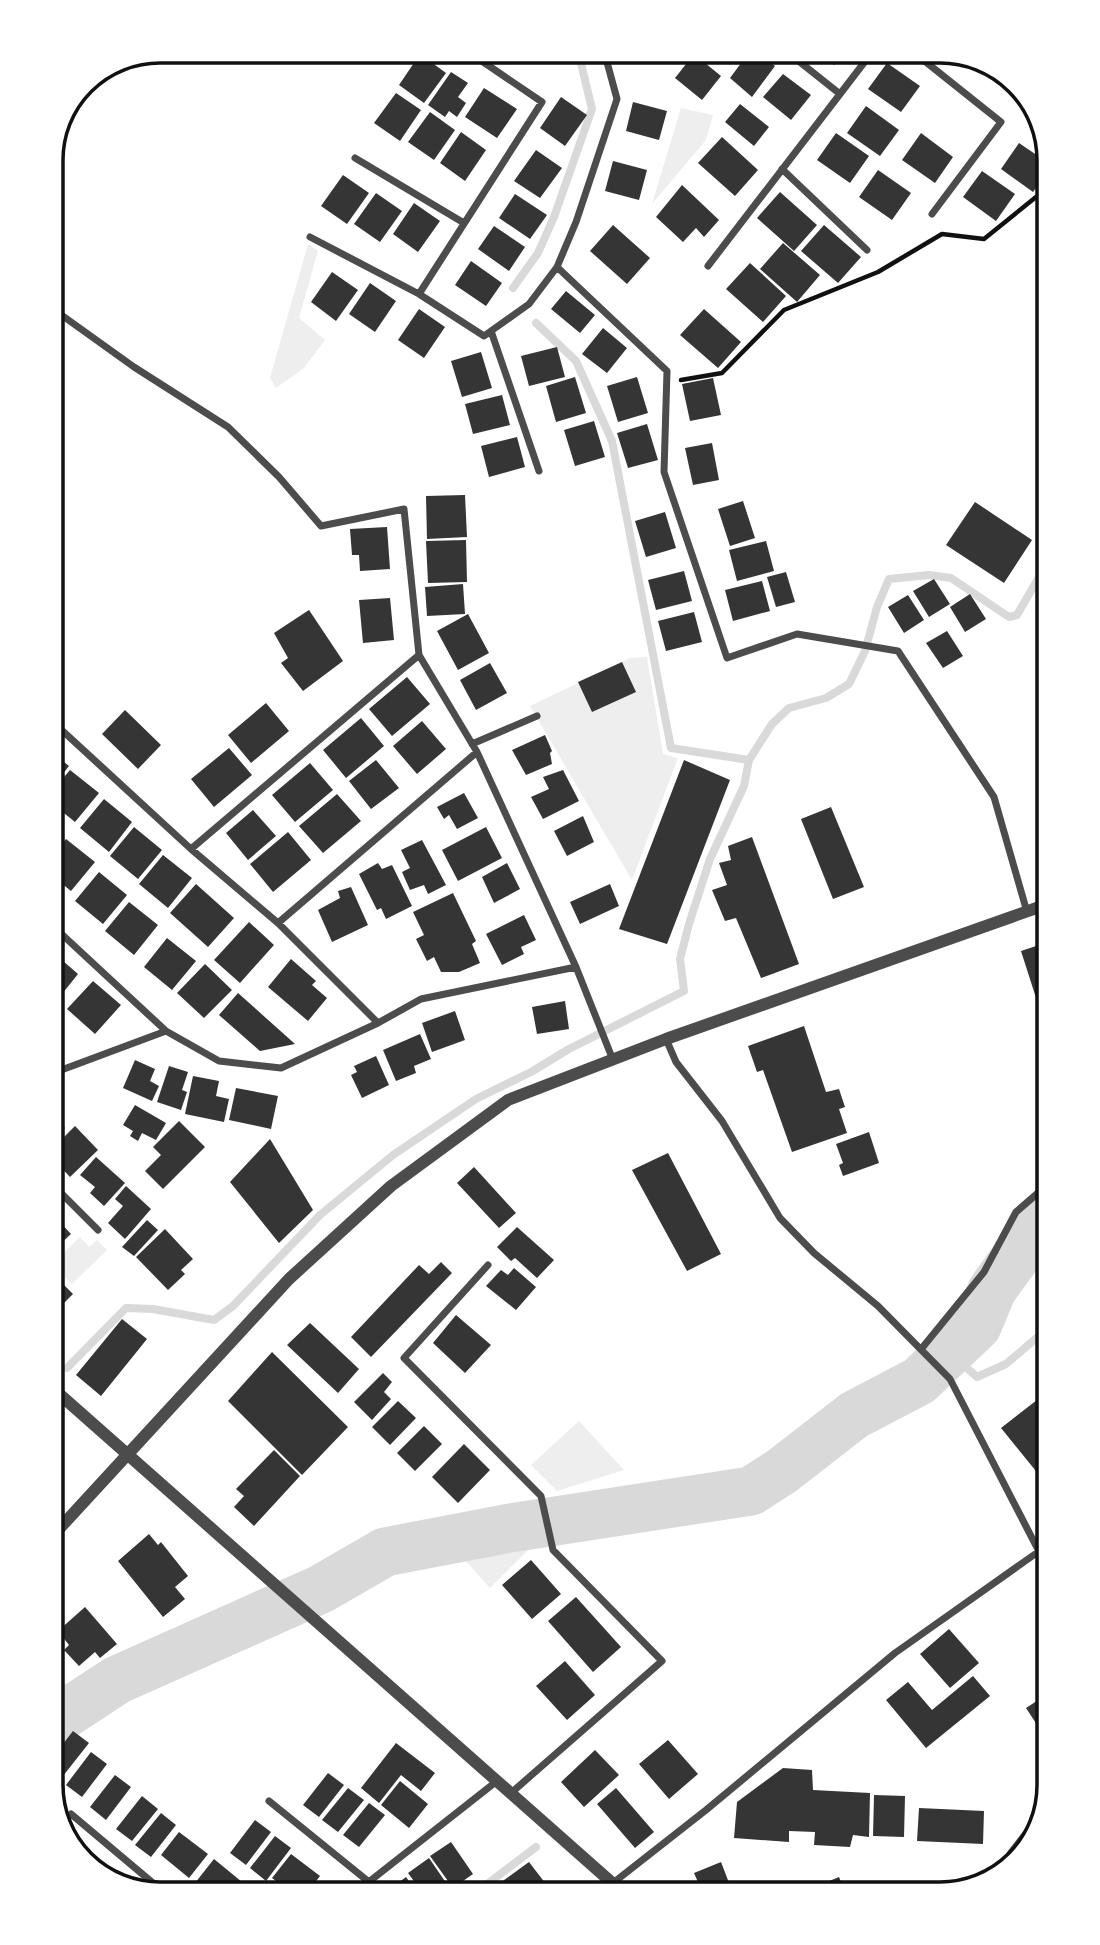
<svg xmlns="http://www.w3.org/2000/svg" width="1100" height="1945" viewBox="0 0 1100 1945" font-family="'Zilla Slab',serif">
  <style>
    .green { fill: #eee }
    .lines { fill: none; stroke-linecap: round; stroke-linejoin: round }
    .stream { stroke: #d9d9d9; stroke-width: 8 }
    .river { stroke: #d9d9d9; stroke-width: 49 }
    .building { fill: #353535 }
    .path { stroke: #111; stroke-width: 4.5 }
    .minor { stroke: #4c4c4c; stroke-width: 7 }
    .tertiary { stroke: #4c4c4c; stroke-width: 12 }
    .rim { fill: none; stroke: #111; stroke-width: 3.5 }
  </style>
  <rect width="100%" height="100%" fill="#fff"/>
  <path class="green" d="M681,108L713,115L706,140L652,204Z
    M308,244L318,251L299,318L325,340L304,368L276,388L270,378Z
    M647,657L663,754L678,758L632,880L530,706L630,658Z
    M80,1237L89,1247L97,1240L107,1250L72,1284L56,1268V1260Z
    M579,1421L624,1470L557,1491L531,1465Z
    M528,1550L490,1588L464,1559Z"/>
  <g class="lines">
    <path class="stream" d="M513,288L538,253L554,217L592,109L578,51
      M749,760L772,724L789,708L826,698L849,684L865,651L877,607L889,579L929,575L951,578L1009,617L1017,615L1043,570
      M949,1352L977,1377L1006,1364L1047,1329
      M67,1368L126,1308L153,1309L214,1320L233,1306L320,1215L393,1155L476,1099L531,1072L569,1049L684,991L680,959L689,924L710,859L744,786L749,760L671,748L612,441L576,361L536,323
      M478,1891L536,1847"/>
    <path class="river" d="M59,1718L117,1680L321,1589L385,1552L510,1528L751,1491L782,1471L854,1415L919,1381L977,1326L992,1290L1041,1222L1046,1218"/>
  </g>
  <path class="building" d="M750,51H756L775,66L752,97L730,78Z
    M816,51H846L834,65Z
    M420,54L446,73L424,103L399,85Z
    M694,54L721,76L702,100L675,78Z
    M969,59L988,66L1001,71L995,79Z
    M887,63L920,86L901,112L868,89Z
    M451,72L468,83L458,97L466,103L457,117L449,111L445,117L428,105Z
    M783,74L811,95L791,120L763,97Z
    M484,88L517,109L497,138L465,117Z
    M396,93L421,110L400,141L374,123Z
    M561,97L587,115L565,146L540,128Z
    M633,102L667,111L659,140L626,131Z
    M740,104L769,127L754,146L725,122Z
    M866,106L899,130L880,156L847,133Z
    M430,112L455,130L434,160L408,142Z
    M461,132L486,150L465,181L440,163Z
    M836,133L869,156L850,183L817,160Z
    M921,133L953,157L935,183L902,160Z
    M722,137L758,170L735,196L698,163Z
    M1019,143L1041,158V181L1033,192L1001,169Z
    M536,150L562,168L540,198L514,181Z
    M613,161L647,170L639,200L605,191Z
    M878,170L911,193L892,220L859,197Z
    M982,171L1015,194L996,221L963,197Z
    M343,175L369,193L347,224L321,206Z
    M682,185L719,220L704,237L696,228L683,242L656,217Z
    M780,192L817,225L794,251L757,218Z
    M376,193L402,211L380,242L354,224Z
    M515,194L547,215L530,239L499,218Z
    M414,203L440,221L418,252L393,234Z
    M613,225L650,258L627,284L590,251Z
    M824,225L861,257L838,283L801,251Z
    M494,226L525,247L509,271L478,249Z
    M783,243L820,275L797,302L760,269Z
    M471,261L502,283L486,306L455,285Z
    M750,263L786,296L763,322L726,289Z
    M332,272L358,290L336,321L311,302Z
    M370,283L396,301L375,332L349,314Z
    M566,291L595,315L580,333L551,309Z
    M419,309L445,327L424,358L398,340Z
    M704,309L741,342L718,368L680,335Z
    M603,328L627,348L607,373L582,354Z
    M557,347L565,377L529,386L521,356Z
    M481,352L492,388L462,397L451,361Z
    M575,377L586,413L556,422L546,386Z
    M637,377L648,413L618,422L607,386Z
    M713,378L721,415L690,421L682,384Z
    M502,395L510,425L473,434L465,404Z
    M594,421L605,457L575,466L564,430Z
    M647,424L658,460L628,468L617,433Z
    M517,437L525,467L489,477L481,446Z
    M712,443L719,480L693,485L685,448Z
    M465,495L467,537L427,539L426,496Z
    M743,501L755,538L730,546L718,509Z
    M975,502L1032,540L1004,583L946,545Z
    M665,512L676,548L646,557L635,521Z
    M387,527L390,569L360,571L359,555H352L350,529Z
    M466,540L467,582L428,583L426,541Z
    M766,541L774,571L737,581L729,550Z
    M684,571L692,601L656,610L648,580Z
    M786,572L795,602L776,607L767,577Z
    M934,579L950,604L929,617L913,591Z
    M762,581L770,611L733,621L725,590Z
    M463,584L465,614L427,616L425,587Z
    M970,594L986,619L965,632L950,607Z
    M908,595L924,620L904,633L888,607Z
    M390,598L394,640L363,643L359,600Z
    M309,610L343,661L303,691L281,663L288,658L274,633Z
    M694,612L702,642L666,651L658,621Z
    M468,614L489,653L458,670L437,631Z
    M947,631L963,656L943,668L926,643Z
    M622,662L636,692L592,712L578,682Z
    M490,663L507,693L476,710L460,680Z
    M407,677L430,704L392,736L369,709Z
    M266,703L289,731L251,763L228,735Z
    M125,710L161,745L138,769L102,734Z
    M361,718L384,746L346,778L323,750Z
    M422,721L446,749L417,774L393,746Z
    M545,735L552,751L550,753L552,764L526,775L512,750Z
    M229,748L252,775L214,807L191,779Z
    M54,754L69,766L54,785Z
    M376,760L399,788L371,809L349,781Z
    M684,760L730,780L667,944L619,929Z
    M310,763L333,790L295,822L272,795Z
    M70,770L99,793L75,822L54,805V789Z
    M563,770L579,801L543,819L531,797L549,789L543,777Z
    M464,793L478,818L457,829L449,815L444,819L437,807Z
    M337,794L361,821L323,853L299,826Z
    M104,799L132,822L109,852L80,828Z
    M831,807L864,887L833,899L801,819Z
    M253,810L276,836L248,860L226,833Z
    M583,816L594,842L567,856L554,831Z
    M134,827L162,850L138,879L110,856Z
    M486,827L502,858L458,881L442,850Z
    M288,832L311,860L273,892L250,864Z
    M752,837L799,964L761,978L736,918L725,921L712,890L727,885L719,863L731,860L728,846Z
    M66,839L95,862L71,891L55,878L54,853Z
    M422,840L446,885L428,894L424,885L410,890L402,872L410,868L401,850Z
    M163,855L192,878L168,908L139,884Z
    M378,863L382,869L392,865L412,906L386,919L381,908L377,910L359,874Z
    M507,863L520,889L494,903L482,877Z
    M99,872L127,895L103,924L75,901Z
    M196,884L234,918L208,947L170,913Z
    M610,884L619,906L580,924L570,902Z
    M351,887L368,925L332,942L318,910L340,898L338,891Z
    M453,893L476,941L472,944L480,963L459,972H441L434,957L427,961L416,939L424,935L413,912Z
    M129,902L158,925L134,955L105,931Z
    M524,915L536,940L521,947L524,954L502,965L486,934Z
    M249,922L274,945L240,983L214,960Z
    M167,938L196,961L172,990L144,967Z
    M1045,943V1026L1021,951Z
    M55,954L78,974L58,999L55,997Z
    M291,959L316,981L312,985L327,998L308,1021L268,987Z
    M205,964L232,990L204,1018L177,993Z
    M93,981L121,1005L95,1034L67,1009Z
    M238,993L295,1044L260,1051L219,1015Z
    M565,1001L569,1029L537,1034L532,1007Z
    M455,1011L465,1040L432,1052L422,1023Z
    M804,1026L826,1092L839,1089L845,1107L839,1109L847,1133L792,1152L763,1070L757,1072L748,1046Z
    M420,1034L431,1059L414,1066L416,1073L396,1081L383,1050Z
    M376,1056L389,1085L362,1098L351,1075L357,1072L354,1066Z
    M135,1060L155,1069L150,1081L159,1086L152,1101L123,1088Z
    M169,1066L188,1072L182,1090L187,1092L181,1110L157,1102Z
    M193,1076L219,1081L216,1096L229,1099L224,1122L185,1114Z
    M236,1088L278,1096L271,1129L229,1120Z
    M135,1105L166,1123L156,1140L142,1133L138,1141L130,1136L133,1131L123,1125Z
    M56,1118L65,1128L56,1136Z
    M179,1121L205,1147L163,1189L145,1171L161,1155L153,1147Z
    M75,1126L98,1150L70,1177L56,1162V1145Z
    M869,1132L879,1163L843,1176L839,1165L843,1163L836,1144Z
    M270,1139L313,1210L279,1243L230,1182Z
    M668,1153L721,1254L687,1271L632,1170Z
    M96,1157L125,1183L104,1206L90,1193L95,1187L80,1175Z
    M474,1167L516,1213L499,1228L457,1183Z
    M126,1186L151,1209L125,1239L108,1223L123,1206L115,1199Z
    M56,1218L71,1234L56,1248Z
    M147,1220L158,1230L134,1256L122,1247Z
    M517,1227L554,1260L537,1278L515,1258L511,1261L497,1247Z
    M165,1229L193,1259L181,1270L185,1274L168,1290L136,1257Z
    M441,1262L452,1273L371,1357L351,1337L419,1265L429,1274Z
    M514,1268L536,1287L516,1310L486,1286L501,1270L508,1275Z
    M57,1278L73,1294L57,1310Z
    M456,1315L491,1345L465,1373L433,1343Z
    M122,1319L147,1339L101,1396L76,1375Z
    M310,1323L359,1369L338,1393L287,1345Z
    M272,1352L348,1427L302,1475L228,1401Z
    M383,1373L392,1382L384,1392L391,1399L372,1420L354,1402Z
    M1037,1400L1047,1412V1478L1044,1481L1001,1428Z
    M398,1401L416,1418L390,1445L372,1427Z
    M424,1426L442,1444L415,1471L397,1453Z
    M464,1444L490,1470L458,1503L432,1477Z
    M274,1450L300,1476L254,1526L234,1507L244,1496L236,1489Z
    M149,1534L158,1545L161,1542L188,1576L175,1587L185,1599L163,1617L118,1561Z
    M531,1560L561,1594L532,1619L502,1585Z
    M576,1597L621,1647L593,1672L548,1621Z
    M85,1607L117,1644L100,1658L95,1652L79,1666L64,1650L69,1645L58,1631Z
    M949,1629L979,1663L950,1688L920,1654Z
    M565,1661L595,1695L567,1720L536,1686Z
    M973,1676L990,1696L926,1748L886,1700L908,1682L932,1710Z
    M1049,1693V1743L1026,1708Z
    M73,1731L89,1743L63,1776L59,1772V1749Z
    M668,1740L698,1774L669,1799L639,1764Z
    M396,1743L435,1773L421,1791L401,1775L379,1803L361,1788Z
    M595,1750L619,1775L584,1807L561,1782Z
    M91,1752L107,1764L82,1797L66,1785Z
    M783,1768L812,1770L813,1790L870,1793L869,1837L853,1835L850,1847L814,1845L815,1832L789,1831V1842L734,1838L737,1802Z
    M328,1773L344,1785L319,1817L303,1805Z
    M115,1775L131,1787L106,1820L90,1807Z
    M400,1781L428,1804L409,1828L381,1805Z
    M348,1788L364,1800L338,1832L322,1820Z
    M616,1788L654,1832L635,1848L597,1804Z
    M874,1795L905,1796L904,1837L873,1836Z
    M142,1796L158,1809L132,1841L116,1829Z
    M369,1803L385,1815L359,1847L343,1835Z
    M919,1808L984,1811L983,1844L917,1841Z
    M161,1813L176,1825L151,1857L135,1845Z
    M255,1820L271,1832L246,1865L230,1853Z
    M179,1832L208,1854L189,1878L161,1855Z
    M275,1836L291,1848L266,1881L250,1868Z
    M451,1842L473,1874L453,1888L430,1856Z
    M291,1854L320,1876L307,1893H292L272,1878Z
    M429,1858L451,1890L450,1891H421L408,1873Z
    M214,1859L242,1882L233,1893H208L195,1883Z
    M529,1862L549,1888L489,1891Z
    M721,1862L731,1888L701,1889L694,1873Z
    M406,1877L416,1891L386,1892Z
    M839,1877L843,1887H815Z"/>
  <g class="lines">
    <path class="path" d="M681,380L722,373L784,310L878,272L942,234L984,239L1041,193"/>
    <path class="minor" d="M604,51L617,99L576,222L557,267L667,371L664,472L727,658L797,634L898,651L994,797L1027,912
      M786,51L840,94
      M912,51L1001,122L932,214
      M355,158L464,223
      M782,169L867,250
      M310,237L419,294L542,102L467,51
      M708,266L873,51
      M419,294L484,336L529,304L557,267
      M52,311L60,314L134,367L228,427L279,477L321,526L404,509L419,655
      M491,331L539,471
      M54,723L191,849L278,923L378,1023
      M472,744L537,716
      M191,849L419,655L477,752L576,967L613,1060
      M278,923L477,752
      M55,928L166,1031
      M666,1039L676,1062L722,1121L780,1218L814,1253L878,1306L950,1379L1048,1569
      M56,1072L166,1031L219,1061L281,1068L378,1023L421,999L576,967
      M56,1188L98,1230
      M488,1265L404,1358L541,1496L553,1550L662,1661L511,1793
      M922,1348L984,1272L1016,1212L1046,1186
      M269,1801L369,1882
      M60,1827L71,1814L166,1894
      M1005,1867L1010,1854L1041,1814
      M613,1883L706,1810L895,1653L1038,1552
      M356,1892L497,1781"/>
    <path class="tertiary" d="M57,1392L619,1889
      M58,1530L289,1279L391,1186L508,1100L666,1039L1045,905"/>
  </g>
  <path d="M0 0H1100V1945H0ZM160 63H940A97 97 0 0 1 1037 160V1785A97 97 0 0 1 940 1882H160A97 97 0 0 1 63 1785V160A97 97 0 0 1 160 63Z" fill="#fff" fill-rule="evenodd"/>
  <path class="rim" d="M160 63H940A97 97 0 0 1 1037 160V1785A97 97 0 0 1 940 1882H160A97 97 0 0 1 63 1785V160A97 97 0 0 1 160 63Z"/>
</svg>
